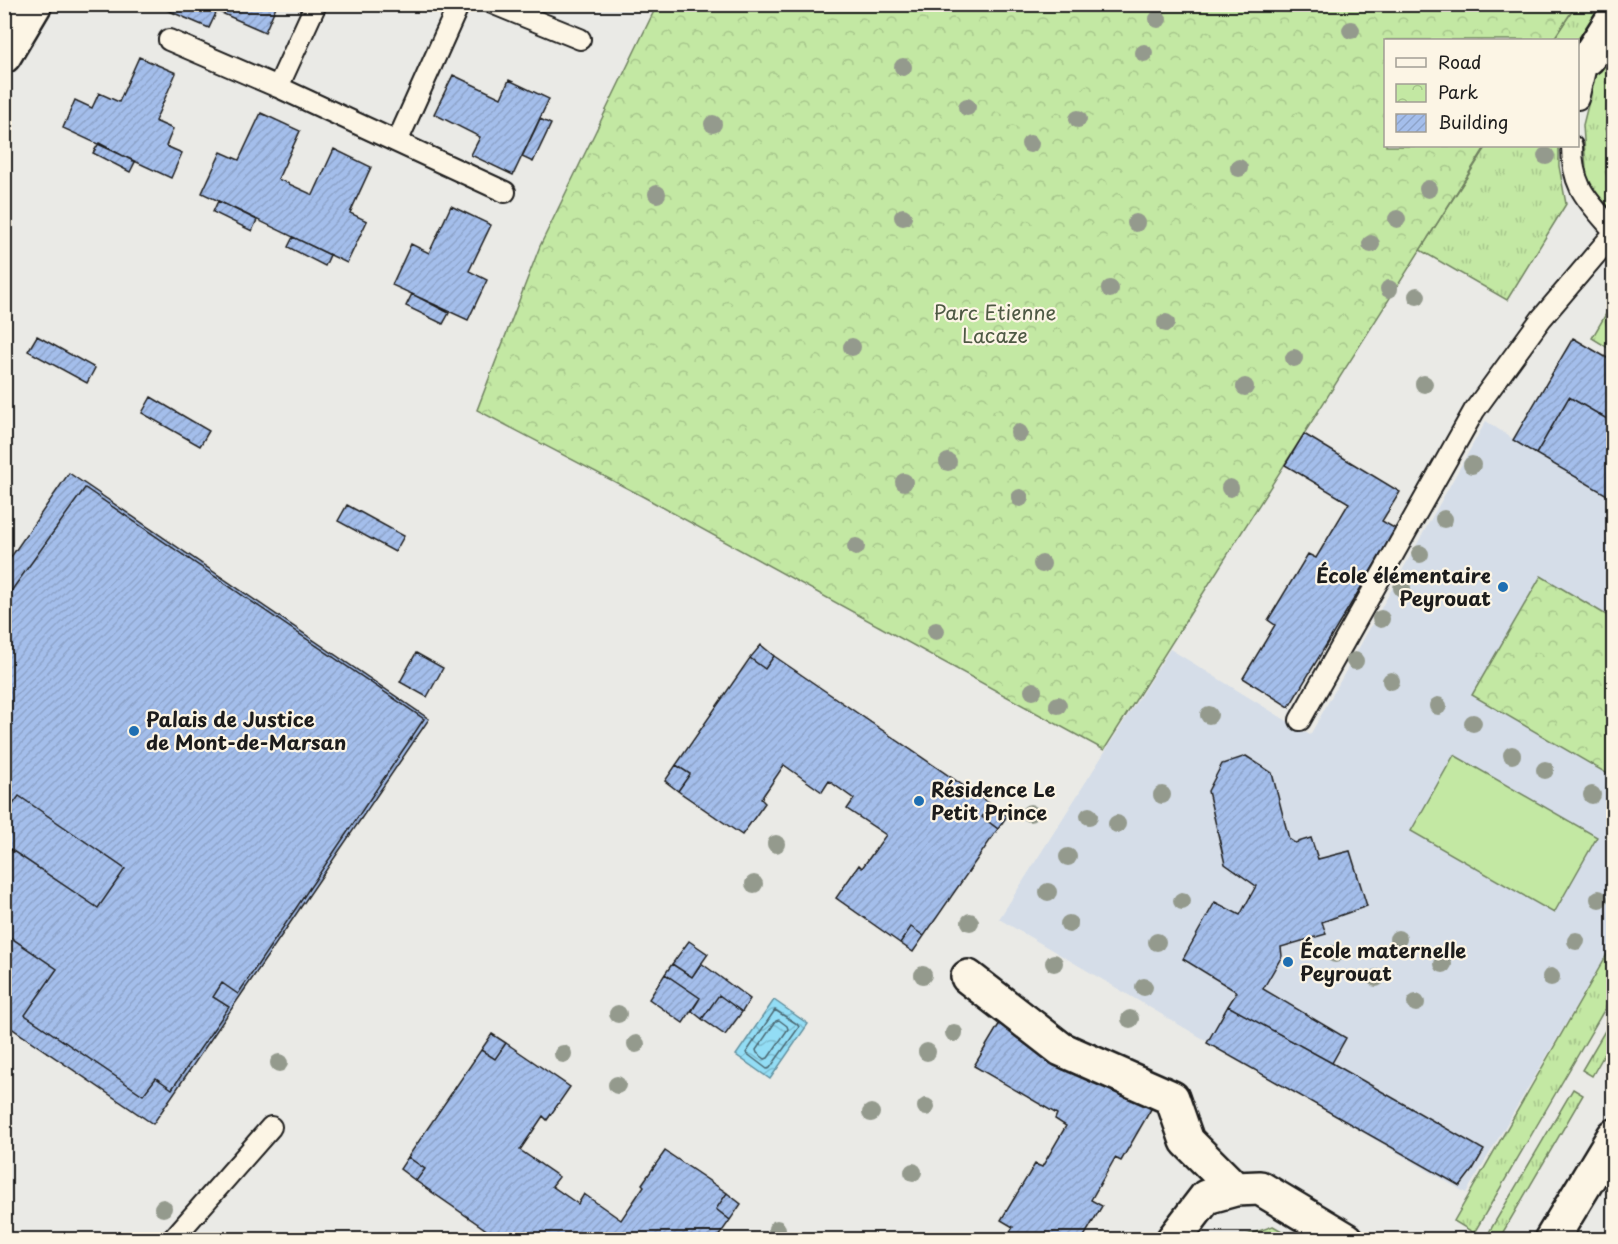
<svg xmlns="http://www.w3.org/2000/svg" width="1618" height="1244" viewBox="0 0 1618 1244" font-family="'Playpen Sans',sans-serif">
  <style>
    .built { fill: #d5dde8 }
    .grass { fill: url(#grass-tufts); stroke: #708260; stroke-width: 1.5 }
    .park { fill: url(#park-crowns); stroke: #708260; stroke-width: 1.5 }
    .pitch { fill: #c3e8a3; stroke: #708260; stroke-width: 1.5 }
    .water { fill: url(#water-waves); stroke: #63909e; stroke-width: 1.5 }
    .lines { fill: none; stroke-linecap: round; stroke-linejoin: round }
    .shore { stroke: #4c6973; stroke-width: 1.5 }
    .building { fill: url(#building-hatch); stroke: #1c1c1c; stroke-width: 1.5 }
    .lane-casing { stroke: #1c1c1c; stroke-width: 24 }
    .street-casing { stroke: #1c1c1c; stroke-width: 38 }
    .lane { stroke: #fcf5e5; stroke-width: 20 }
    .street { stroke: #fcf5e5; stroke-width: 33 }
    .tree { fill: #949a8d }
    .poi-dot { fill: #1f6fb2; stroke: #fcf5e5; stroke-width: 2 }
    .labels { text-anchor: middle; stroke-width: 4.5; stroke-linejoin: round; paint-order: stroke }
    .park-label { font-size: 20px; fill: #4e5944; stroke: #fcf5e5 }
    .poi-label { font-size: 20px; font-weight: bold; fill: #1c1c1c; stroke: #fcf5e5; text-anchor: start }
  </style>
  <defs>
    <pattern id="grass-tufts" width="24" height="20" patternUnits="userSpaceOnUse" patternTransform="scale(1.5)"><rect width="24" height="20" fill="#c3e8a3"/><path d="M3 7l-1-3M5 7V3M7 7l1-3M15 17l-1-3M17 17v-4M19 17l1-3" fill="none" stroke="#a7c68c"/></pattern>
    <pattern id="park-crowns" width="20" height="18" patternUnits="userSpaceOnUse" patternTransform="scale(1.5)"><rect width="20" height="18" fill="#c3e8a3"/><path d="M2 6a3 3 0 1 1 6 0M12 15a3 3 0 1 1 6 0" fill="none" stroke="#a7c68c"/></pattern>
    <pattern id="water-waves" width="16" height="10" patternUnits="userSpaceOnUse" patternTransform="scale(1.5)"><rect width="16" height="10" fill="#93ddf5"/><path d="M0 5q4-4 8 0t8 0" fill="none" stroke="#7ebdd1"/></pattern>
    <pattern id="building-hatch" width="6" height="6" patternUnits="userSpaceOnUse" patternTransform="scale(1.5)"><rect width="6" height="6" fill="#a4beeb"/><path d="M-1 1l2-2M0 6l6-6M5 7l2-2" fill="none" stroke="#8da3c9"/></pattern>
  </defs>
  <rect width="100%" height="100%" fill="#eaeae6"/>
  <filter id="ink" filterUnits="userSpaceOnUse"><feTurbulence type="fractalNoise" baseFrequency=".0167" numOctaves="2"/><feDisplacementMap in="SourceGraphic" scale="12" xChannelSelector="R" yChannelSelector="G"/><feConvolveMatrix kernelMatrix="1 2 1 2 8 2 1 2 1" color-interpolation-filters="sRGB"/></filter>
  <g filter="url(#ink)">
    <path class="built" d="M1573,338L1613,362V944L1466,1193L999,919L1170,649L1310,735L1486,421L1513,439Z"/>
    <path class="grass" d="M1576,5H1610L1578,61V40H1553Z
      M1599,61L1613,69V114L1605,129L1613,138V211L1587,184L1583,125Z
      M1487,146H1559V166L1566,204L1507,300L1420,250Z
      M1613,302L1614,351H1613L1592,338Z
      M1613,944V995L1474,1233L1454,1221Z
      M1613,1017V1039L1592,1076L1582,1070Z
      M1573,1089L1583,1095L1499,1239H1485Z
      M1273,1226L1296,1239H1240L1242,1237Z"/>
    <path class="park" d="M657,5H1576L1553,40H1386V146H1486L1104,750L642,496L477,410L540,246Z
      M1541,576L1613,619V777L1472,695Z"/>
    <path class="pitch" d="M1454,755L1597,837L1554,913L1411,831Z"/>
    <path class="water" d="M774,1000L808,1024L770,1079L736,1055Z"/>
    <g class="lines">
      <path class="shore" d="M775,1010L797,1024L799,1027L770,1068L767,1069L746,1053Z
        M779,1020L787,1026L788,1029L768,1058L765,1059L757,1053L756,1050L776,1021Z"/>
    </g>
    <path class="building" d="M170,4H277L265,32L217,11L209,28L167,10Z
      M139,57L176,73L155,121L173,129L166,146L182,153L171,178L63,128L75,100L92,108L99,93L119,102Z
      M453,75L501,98L509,80L549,99L513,175L471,155L480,137L434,114Z
      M261,113L300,131L278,179L313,195L334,149L371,167L350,213L367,221L347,263L202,193L221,152L239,160Z
      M540,119L551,124L533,162L522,157Z
      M99,143L135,162L130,172L93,153Z
      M218,201L257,220L252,231L213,212Z
      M451,206L491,225L469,271L487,280L468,320L392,285L411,244L429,253Z
      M293,237L330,255L325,266L288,247Z
      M412,294L449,313L443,324L406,306Z
      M37,336L95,368L87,383L28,351Z
      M1573,338L1614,362V423L1569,397L1536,454L1513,440Z
      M151,397L209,431L200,446L142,413Z
      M1569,397L1614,423V499L1536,454Z
      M1304,434L1400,492L1382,521L1396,529L1289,707L1243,678L1275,625L1268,620L1308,554L1316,558L1349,503L1285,465Z
      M69,473L429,719L153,1124L4,1023V933L57,969L25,1015L143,1095L156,1078L172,1089L229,1007L213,997L222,983L238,994L424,719L85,488L4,601V567Z
      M85,488L424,719L238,994L222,983L213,997L229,1007L172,1089L156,1078L143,1095L25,1015L57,969L4,933V845L98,908L125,869L19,796L4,817V601Z
      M347,505L404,536L395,552L338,521Z
      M761,645L774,656L765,669L750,658Z
      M416,653L443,668L427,697L400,682Z
      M774,656L990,804L982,817L998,829L924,936L911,927L900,943L836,898L859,865L862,868L886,835L847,809L854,799L829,781L822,792L784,765L761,799L765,803L742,835L678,791L690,774L676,765L750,658L765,669Z
      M1246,756L1272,773L1289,839L1295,843L1311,838L1318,859L1350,851L1367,906L1322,922L1326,934L1281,947L1282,956L1263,989L1346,1038L1332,1063L1228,1006L1237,992L1183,959L1215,902L1240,915L1256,886L1225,864L1208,791L1222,764Z
      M676,765L690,774L678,791L665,781Z
      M19,796L125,869L98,908L4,845V817Z
      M990,804L1007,816L998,829L982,817Z
      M911,927L924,936L913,952L900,943Z
      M689,941L708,954L692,977L672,964Z
      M701,963L750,999L742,1012L719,995L702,1019L692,1011L700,998L665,974L672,964L692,977Z
      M665,974L700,998L683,1023L649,999Z
      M719,995L742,1012L725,1035L702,1019Z
      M1228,1006L1332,1063L1484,1150L1473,1169L1460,1186L1207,1043Z
      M1004,1016L1154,1104L1121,1161L1115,1158L1091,1200L1102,1206L1082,1240H1005L1013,1227L1001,1220L1035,1164L1042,1167L1066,1126L1055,1119L1057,1114L974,1066Z
      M492,1034L506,1043L495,1059L481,1050Z
      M506,1043L570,1087L547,1120L543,1116L520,1150L559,1177L552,1186L578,1204L584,1194L621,1220L644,1186L642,1184L665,1151L727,1193L716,1209L730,1220L716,1240H501L416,1181L425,1169L408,1157L481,1050L495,1059Z
      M408,1157L425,1169L416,1181L400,1169Z
      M727,1193L741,1204L730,1220L716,1209Z"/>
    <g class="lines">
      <defs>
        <path id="lane" d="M316,4L278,87L505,192
          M494,4L580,39
          M169,40L278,87
          M1578,99L1588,58
          M397,142L459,4
          M1572,146C1572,189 1588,200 1614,231
          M1300,720L1474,411L1541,319L1614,233
          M172,1240L271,1127"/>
        <path id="street" d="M4,56L35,4
          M1588,58L1614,17
          M968,977L1061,1049L1172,1098L1187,1141L1235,1189
          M1173,1240L1206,1197L1235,1189L1260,1188L1347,1240
          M1551,1240L1614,1136"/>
      </defs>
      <use href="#lane" class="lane-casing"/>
      <use href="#street" class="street-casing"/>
      <use href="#lane" class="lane"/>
      <use href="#street" class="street"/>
    </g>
    <g class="tree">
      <circle cx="1158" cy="19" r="9"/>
      <circle cx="1351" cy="30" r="9"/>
      <circle cx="1144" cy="53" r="9"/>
      <circle cx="903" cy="67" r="9"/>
      <circle cx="967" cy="107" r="9"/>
      <circle cx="1078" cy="119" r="9"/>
      <circle cx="713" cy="124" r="9"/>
      <circle cx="1030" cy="144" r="9"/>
      <circle cx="1546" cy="156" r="9"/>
      <circle cx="1239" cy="168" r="9"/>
      <circle cx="1428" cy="189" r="9"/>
      <circle cx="657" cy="194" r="9"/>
      <circle cx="903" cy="217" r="9"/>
      <circle cx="1397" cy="219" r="9"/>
      <circle cx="1136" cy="223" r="9"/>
      <circle cx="1371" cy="244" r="9"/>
      <circle cx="1110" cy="289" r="9"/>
      <circle cx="1389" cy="289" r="9"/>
      <circle cx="1417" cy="296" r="9"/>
      <circle cx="1166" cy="323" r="9"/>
      <circle cx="852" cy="347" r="9"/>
      <circle cx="1294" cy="358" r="9"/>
      <circle cx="1424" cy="384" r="9"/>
      <circle cx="1245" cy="387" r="9"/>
      <circle cx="1019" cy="433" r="9"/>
      <circle cx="948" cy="462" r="9"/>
      <circle cx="1472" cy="465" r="9"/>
      <circle cx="904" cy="482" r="9"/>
      <circle cx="1230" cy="488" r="9"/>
      <circle cx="1020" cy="498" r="9"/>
      <circle cx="1444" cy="519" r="9"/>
      <circle cx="856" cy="547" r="9"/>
      <circle cx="1420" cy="554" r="9"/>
      <circle cx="1042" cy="564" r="9"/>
      <circle cx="1402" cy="588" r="9"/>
      <circle cx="1381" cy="619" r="9"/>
      <circle cx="936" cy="631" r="9"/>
      <circle cx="1355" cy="661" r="9"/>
      <circle cx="1391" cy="681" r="9"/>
      <circle cx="1033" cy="691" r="9"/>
      <circle cx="1058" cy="705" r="9"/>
      <circle cx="1438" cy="706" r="9"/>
      <circle cx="1209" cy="715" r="9"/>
      <circle cx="1473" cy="723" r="9"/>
      <circle cx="1512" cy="755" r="9"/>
      <circle cx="1545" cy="770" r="9"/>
      <circle cx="1162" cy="795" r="9"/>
      <circle cx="1592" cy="795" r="9"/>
      <circle cx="1030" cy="813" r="9"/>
      <circle cx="1089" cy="816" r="9"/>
      <circle cx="1117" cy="824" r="9"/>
      <circle cx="776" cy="844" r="9"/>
      <circle cx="1068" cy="857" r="9"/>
      <circle cx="754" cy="884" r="9"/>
      <circle cx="1048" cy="892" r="9"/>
      <circle cx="1599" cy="899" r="9"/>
      <circle cx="1182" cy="901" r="9"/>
      <circle cx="970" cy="922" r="9"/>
      <circle cx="1069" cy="924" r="9"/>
      <circle cx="1398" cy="939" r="9"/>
      <circle cx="1576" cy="941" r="9"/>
      <circle cx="1157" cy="942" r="9"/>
      <circle cx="1335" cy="954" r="9"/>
      <circle cx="1054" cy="963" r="9"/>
      <circle cx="1443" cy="964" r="9"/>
      <circle cx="923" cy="975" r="9"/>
      <circle cx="1551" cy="977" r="9"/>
      <circle cx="1376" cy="978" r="9"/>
      <circle cx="1144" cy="987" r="9"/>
      <circle cx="1416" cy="1003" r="9"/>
      <circle cx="618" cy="1014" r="9"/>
      <circle cx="1130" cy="1019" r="9"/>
      <circle cx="954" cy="1033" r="9"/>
      <circle cx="636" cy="1044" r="9"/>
      <circle cx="927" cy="1052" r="9"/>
      <circle cx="563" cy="1054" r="9"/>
      <circle cx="279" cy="1063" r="9"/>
      <circle cx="617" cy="1085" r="9"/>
      <circle cx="926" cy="1107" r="9"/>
      <circle cx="871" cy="1113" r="9"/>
      <circle cx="913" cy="1172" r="9"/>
      <circle cx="163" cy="1208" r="9"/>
      <circle cx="777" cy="1229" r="9"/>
    </g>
  </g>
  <g class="poi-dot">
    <circle cx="1503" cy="587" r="6"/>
    <circle cx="134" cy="731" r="6"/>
    <circle cx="919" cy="801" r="6"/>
    <circle cx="1288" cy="962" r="6"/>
  </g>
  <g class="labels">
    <g class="park-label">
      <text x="995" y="320">Parc Etienne<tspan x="995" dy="23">Lacaze</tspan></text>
    </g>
    <g class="poi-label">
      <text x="1491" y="583" text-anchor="end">École élémentaire<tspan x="1491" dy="23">Peyrouat</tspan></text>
      <text x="146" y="727">Palais de Justice<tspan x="146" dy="23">de Mont-de-Marsan</tspan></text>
      <text x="931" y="797">Résidence Le<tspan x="931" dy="23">Petit Prince</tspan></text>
      <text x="1300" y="958">École maternelle<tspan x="1300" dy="23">Peyrouat</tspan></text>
    </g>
  </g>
  <rect width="1618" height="1244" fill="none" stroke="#fcf5e5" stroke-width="24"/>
  <rect x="12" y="12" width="1594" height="1220" fill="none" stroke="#1c1c1c" stroke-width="2" filter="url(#ink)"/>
  <rect x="1384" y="39" width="195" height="108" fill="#fcf5e5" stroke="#a29e95" stroke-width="1.5"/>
  <rect x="1396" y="58" width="30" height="9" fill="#fcf5e5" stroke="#a29e95" stroke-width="1.5"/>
  <text x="1438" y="69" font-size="18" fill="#1c1c1c">Road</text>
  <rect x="1396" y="84" width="30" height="18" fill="url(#park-crowns)" stroke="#a29e95" stroke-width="1.5"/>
  <text x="1438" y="99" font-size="18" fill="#1c1c1c">Park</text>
  <rect x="1396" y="114" width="30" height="18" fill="url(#building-hatch)" stroke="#a29e95" stroke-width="1.5"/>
  <text x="1438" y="129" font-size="18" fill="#1c1c1c">Building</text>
</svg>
